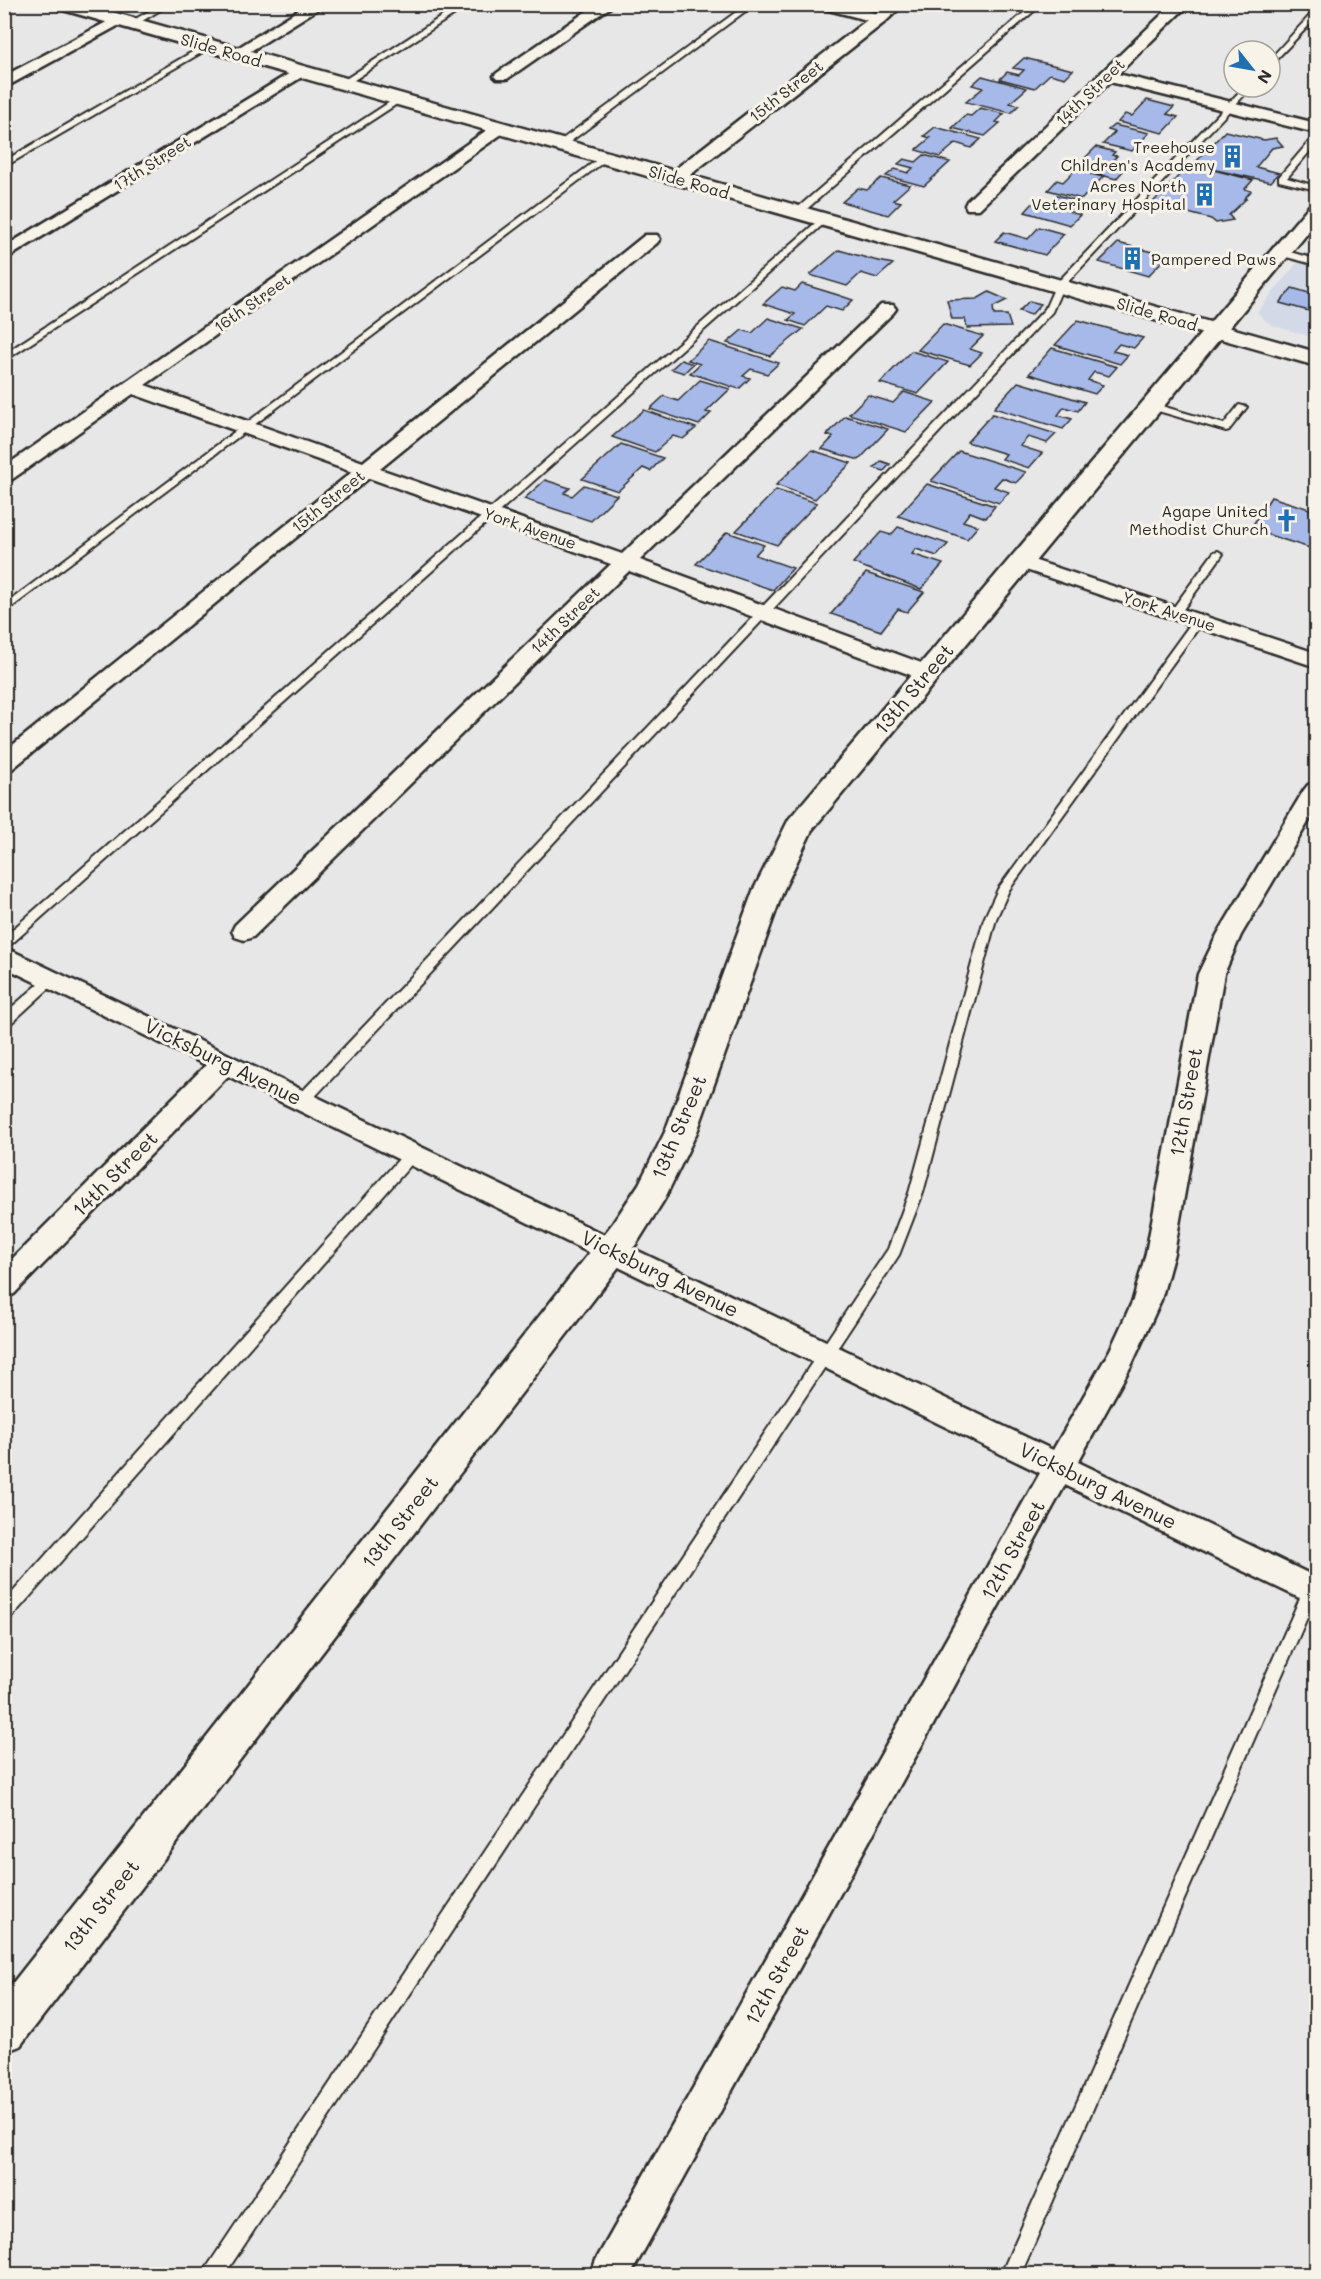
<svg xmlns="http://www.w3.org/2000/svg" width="1321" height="2279" viewBox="0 0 1321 2279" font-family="Mali,sans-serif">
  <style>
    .built { fill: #d4d9e8 }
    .building { fill: #a6b9e8; stroke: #2b2b2b; stroke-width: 1.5 }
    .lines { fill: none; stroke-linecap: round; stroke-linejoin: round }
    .service-casing { stroke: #2b2b2b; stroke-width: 4 }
    .minor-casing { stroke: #2b2b2b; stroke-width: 5 }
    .tertiary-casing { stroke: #2b2b2b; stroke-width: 5 }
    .secondary-casing { stroke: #2b2b2b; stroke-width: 5 }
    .service { fill: #f7f3e8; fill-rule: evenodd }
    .minor { fill: #f7f3e8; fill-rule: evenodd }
    .tertiary { fill: #f7f3e8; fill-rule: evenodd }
    .secondary { fill: #f7f3e8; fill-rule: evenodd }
    .labels { text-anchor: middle; stroke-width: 6; stroke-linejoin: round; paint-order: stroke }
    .far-street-label { font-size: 16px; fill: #2b2b2b; stroke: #f7f3e8 }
    .far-poi-label { font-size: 16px; fill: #2b2b2b; stroke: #f7f3e8; text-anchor: end }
    .street-label { font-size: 20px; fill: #2b2b2b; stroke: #f7f3e8 }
  </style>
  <rect width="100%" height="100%" fill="#e7e7e8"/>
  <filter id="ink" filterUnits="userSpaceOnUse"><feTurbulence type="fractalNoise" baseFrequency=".0167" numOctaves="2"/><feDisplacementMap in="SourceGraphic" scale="12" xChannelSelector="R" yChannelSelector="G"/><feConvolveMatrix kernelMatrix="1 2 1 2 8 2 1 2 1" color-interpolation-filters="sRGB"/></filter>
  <g filter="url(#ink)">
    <path class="built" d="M1316,240V338L1274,326L1266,321L1257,312Z"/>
    <path class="building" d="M1024,58L1073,70L1065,78L1050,74L1035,88L1000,79L1007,72L1019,75L1024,70L1013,68Z
      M982,76L1027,88L1010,103L1019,105L1011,113L966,102L983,88L972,85Z
      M1147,100L1174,107L1167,114L1178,117L1163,133L1118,122L1125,114L1132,116Z
      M980,108L1004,114L996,122L1000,123L985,136L952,128L966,115L971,116Z
      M1114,125L1149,133L1132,151L1103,144L1115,132L1108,130Z
      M935,127L981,139L971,148L956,143L940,157L916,150L930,138L924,136Z
      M1225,131L1264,140L1276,138L1283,146L1272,148L1256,167L1279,173L1271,182L1193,165Z
      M1096,147L1115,152L1112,155L1117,156L1113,160L1118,161L1112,167L1124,170L1116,179L1075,168Z
      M924,155L950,162L924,186L886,176L895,169L908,173L913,168L898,164L904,159L916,162Z
      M1190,164L1253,180L1245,189L1251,191L1244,199H1246L1229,215L1233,220L1216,223L1211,219L1181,211L1179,213L1169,211L1172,207L1153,202Z
      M1075,170L1103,177L1082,199L1048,190L1057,180L1063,182Z
      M881,178L910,185L893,200L901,202L888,215L842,202L858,188L867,190Z
      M1057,195L1079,201L1068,211L1080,215L1070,225L1025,212L1033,203L1045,207Z
      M1039,227L1064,234L1045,255L995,241L1004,232L1028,239Z
      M1118,243L1167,256L1148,276L1099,262Z
      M839,250L874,260L893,264L877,278L861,273L847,286L810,275Z
      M802,284L838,295L853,300L842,311L826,306L805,326L788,320L795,314L763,304L782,287L795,291Z
      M1292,288L1316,295V313L1280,303Z
      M989,292L1007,300L993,307L994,315H1007L1011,327L967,328L965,319H952L947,300L977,299Z
      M1029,301L1041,304L1031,315L1019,311Z
      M768,318L803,329L770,356L727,343L742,330L752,333Z
      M1078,320L1143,338L1134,348L1119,344L1113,351L1128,355L1120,364L1055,345Z
      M943,324L983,336L970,349L982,353L970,365L918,350Z
      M709,341L779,363L767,374L751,369L743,376L750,378L739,389L690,373L700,364L688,360Z
      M1052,348L1117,367L1109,376L1094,372L1088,380L1103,385L1095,394L1029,374Z
      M911,351L948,362L918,394L880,383Z
      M681,360L693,364L684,373L671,369Z
      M700,380L730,389L706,412L711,413L699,425L650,409L664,396L678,401Z
      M1018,382L1085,402L1078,411L1064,407L1058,415L1072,419L1063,429L994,408Z
      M904,392L935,402L906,432L849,414L868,395L893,403Z
      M644,410L696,428L683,439L673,436L655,452L612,437Z
      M992,414L1056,434L1047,443L1028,437L1020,446L1042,453L1029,468L1002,459L1006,454L967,442Z
      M845,416L888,429L859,460L822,449L833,437L827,435Z
      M621,444L663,458L650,471L643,468L618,491L582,479Z
      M812,450L851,463L815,499L776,485Z
      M959,451L1026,472L1016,483L1002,478L994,487L1009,492L999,503L931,481Z
      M881,461L890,464L884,471L874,468Z
      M545,480L570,488L564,493L572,496L584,485L617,495L591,521L524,499Z
      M927,484L995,506L986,518L970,512L963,521L978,526L967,539L898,516Z
      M776,490L817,503L777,545L736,531Z
      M1271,497L1316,511V550L1250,529Z
      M898,527L948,544L937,556L916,549L912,554L943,564L921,589L853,563L881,532L891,535Z
      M727,532L764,545L755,555L793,568L773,590L696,564Z
      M866,573L924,592L907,612L898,609L881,631L831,614Z"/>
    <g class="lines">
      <defs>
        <path id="service" d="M11,4H20L4,13V8Z
          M161,4H170L134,26L127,24Z
          M461,4H470L345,86L338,84Z
          M747,4H755L563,147H557V143Z
          M1034,4H1042L801,214H795V210Z
          M1313,12H1316V18L1270,66V59Z
          M206,44L213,46L4,167V161Z
          M1244,87H1252L1063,287L1052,312L307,1105H297L295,1101L297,1097L1045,309L1056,284Z
          M396,98L403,100L4,361V354Z
          M1313,137H1316V144L1287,178L1316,186V190L1279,181V177Z
          M602,156L609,158L4,613V605Z
          M821,218L828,220L8,947L4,948V937Z
          M1282,250L1316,259V265L1279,255L1278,253Z
          M1151,403L1224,424L1239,405L1247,407L1229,430L1226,431L1148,408L1146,406Z
          M1218,551L1223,554L1179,615H1171V611L1214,552Z
          M1198,618L1202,619V623L1009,890L996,919L923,1193L899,1255L225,2274H204L207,2267L888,1249L909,1193L984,919L998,889L1194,619Z
          M52,974L56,976L58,979L56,982L9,1025L4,1027V1014L48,976Z
          M412,1149L417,1150L419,1154L417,1158L10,1619L4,1621V1602L407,1150Z
          M1316,1573V1597L1021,2274H1001L1308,1580L1310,1575Z"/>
        <path id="minor" d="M308,4H326L241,57L236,59L228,54Z
          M597,4H615L507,79H497L494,76L497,73Z
          M815,4H841L876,13L887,4H904L885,22L681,182H669L667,178L669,174L867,20L817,7Z
          M1173,4H1189L1118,74L1316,123V133L1110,82L979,209H967L965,205L967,201Z
          M118,16L125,20L123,23L4,88V76Z
          M300,67L308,72L305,75L4,260V247Z
          M500,123L506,125L508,128L506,131L145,385L363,462L645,235H657L660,239L657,243L380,469L622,554L881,305H893L896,309L893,313L640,560L935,668L938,673L935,678L927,680L919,678L629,571L253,937L244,940L235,937L232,931L235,925L611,564L369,478L12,769L4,771V752L352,472L133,394L11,480L4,482V467L494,125Z
          M1021,556L1316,653V667L1014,566L1011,562L1014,558Z
          M1316,782V809L1241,935L1224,974L1174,1253L1161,1300L1132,1364L1078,1462L1316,1577V1606L1065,1485L631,2274H591L596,2260L1040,1473L228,1076L14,1294L4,1297V1267L206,1065L4,967V947L1053,1450L1110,1350L1133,1300L1146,1253L1198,974L1217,935L1304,790L1308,785Z"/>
        <path id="tertiary" d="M1316,204V223L812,830L783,891L697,1132L664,1200L637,1243L20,2046L4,2052V1994L613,1223L639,1184L665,1132L753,891L789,819L1309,206Z"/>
        <path id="secondary" d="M53,4H84L1316,352V366L56,8Z"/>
      </defs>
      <use href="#service" class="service-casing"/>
      <use href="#minor" class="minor-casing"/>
      <use href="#tertiary" class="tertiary-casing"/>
      <use href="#secondary" class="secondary-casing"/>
      <use href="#service" class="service"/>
      <use href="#minor" class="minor"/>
      <use href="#tertiary" class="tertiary"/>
      <use href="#secondary" class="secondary"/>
    </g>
  </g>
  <defs>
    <symbol id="building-bare" viewBox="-9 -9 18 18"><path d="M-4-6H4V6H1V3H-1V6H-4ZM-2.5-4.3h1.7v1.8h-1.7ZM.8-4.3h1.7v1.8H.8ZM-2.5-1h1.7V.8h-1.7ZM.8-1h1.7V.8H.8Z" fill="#1f6fb2" stroke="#f7f3e8" stroke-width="2.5" paint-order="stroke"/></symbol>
    <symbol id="church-bare" viewBox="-9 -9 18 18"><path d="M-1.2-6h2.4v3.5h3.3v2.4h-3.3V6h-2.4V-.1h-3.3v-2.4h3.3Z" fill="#1f6fb2" stroke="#f7f3e8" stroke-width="2.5" paint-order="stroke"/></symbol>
  </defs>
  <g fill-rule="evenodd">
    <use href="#building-bare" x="1216" y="140" width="33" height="33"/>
    <use href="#building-bare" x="1188" y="178" width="33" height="33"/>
    <use href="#building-bare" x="1116" y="242" width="33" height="33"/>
    <use href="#church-bare" x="1270" y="504" width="33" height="33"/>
  </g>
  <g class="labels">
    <g class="far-street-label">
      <text transform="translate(221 50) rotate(16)" y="6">Slide Road</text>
      <text transform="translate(786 91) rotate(-38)" y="6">15th Street</text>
      <text transform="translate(1090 92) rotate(-44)" y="6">14th Street</text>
      <text transform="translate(152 163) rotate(-32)" y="6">17th Street</text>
      <text transform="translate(689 182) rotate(16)" y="6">Slide Road</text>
      <text transform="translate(252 303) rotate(-35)" y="6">16th Street</text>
      <text transform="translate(1157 314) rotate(16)" y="6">Slide Road</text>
      <text transform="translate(328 501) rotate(-39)" y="6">15th Street</text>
      <text transform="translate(530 528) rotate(19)" y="6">York Avenue</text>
      <text transform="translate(1169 611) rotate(18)" y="6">York Avenue</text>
      <text transform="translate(565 620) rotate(-44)" y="6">14th Street</text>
    </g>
    <g class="far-poi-label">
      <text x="1215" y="153">Treehouse<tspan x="1215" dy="18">Children's Academy</tspan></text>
      <text x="1186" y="192">Acres North<tspan x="1186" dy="18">Veterinary Hospital</tspan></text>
      <text x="1151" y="265" text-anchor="start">Pampered Paws</text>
      <text x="1268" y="517">Agape United<tspan x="1268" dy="18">Methodist Church</tspan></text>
    </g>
    <g class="street-label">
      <text transform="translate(914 689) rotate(-50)" y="7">13th Street</text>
      <text transform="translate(223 1062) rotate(26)" y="7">Vicksburg Avenue</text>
      <text transform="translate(1186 1102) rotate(-80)" y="7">12th Street</text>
      <text transform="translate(679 1127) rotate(-67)" y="7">13th Street</text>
      <text transform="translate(115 1174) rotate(-45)" y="7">14th Street</text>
      <text transform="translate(660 1274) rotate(26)" y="7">Vicksburg Avenue</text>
      <text transform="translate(1098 1486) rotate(26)" y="7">Vicksburg Avenue</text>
      <text transform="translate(400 1522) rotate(-52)" y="7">13th Street</text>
      <text transform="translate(1013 1550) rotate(-61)" y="7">12th Street</text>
      <text transform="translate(101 1906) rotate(-52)" y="7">13th Street</text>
      <text transform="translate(777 1975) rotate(-61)" y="7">12th Street</text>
    </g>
  </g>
  <rect width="1321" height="2279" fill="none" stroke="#f7f3e8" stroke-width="24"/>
  <rect x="12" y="12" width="1297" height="2255" fill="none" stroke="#2b2b2b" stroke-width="2" filter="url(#ink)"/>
  <g transform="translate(1252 69) rotate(121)"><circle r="28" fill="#f7f3e8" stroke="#a5a39c" stroke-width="1.5"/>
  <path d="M0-4.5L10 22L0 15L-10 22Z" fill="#1f6fb2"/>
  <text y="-9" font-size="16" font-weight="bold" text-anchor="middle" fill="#2b2b2b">N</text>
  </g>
</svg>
